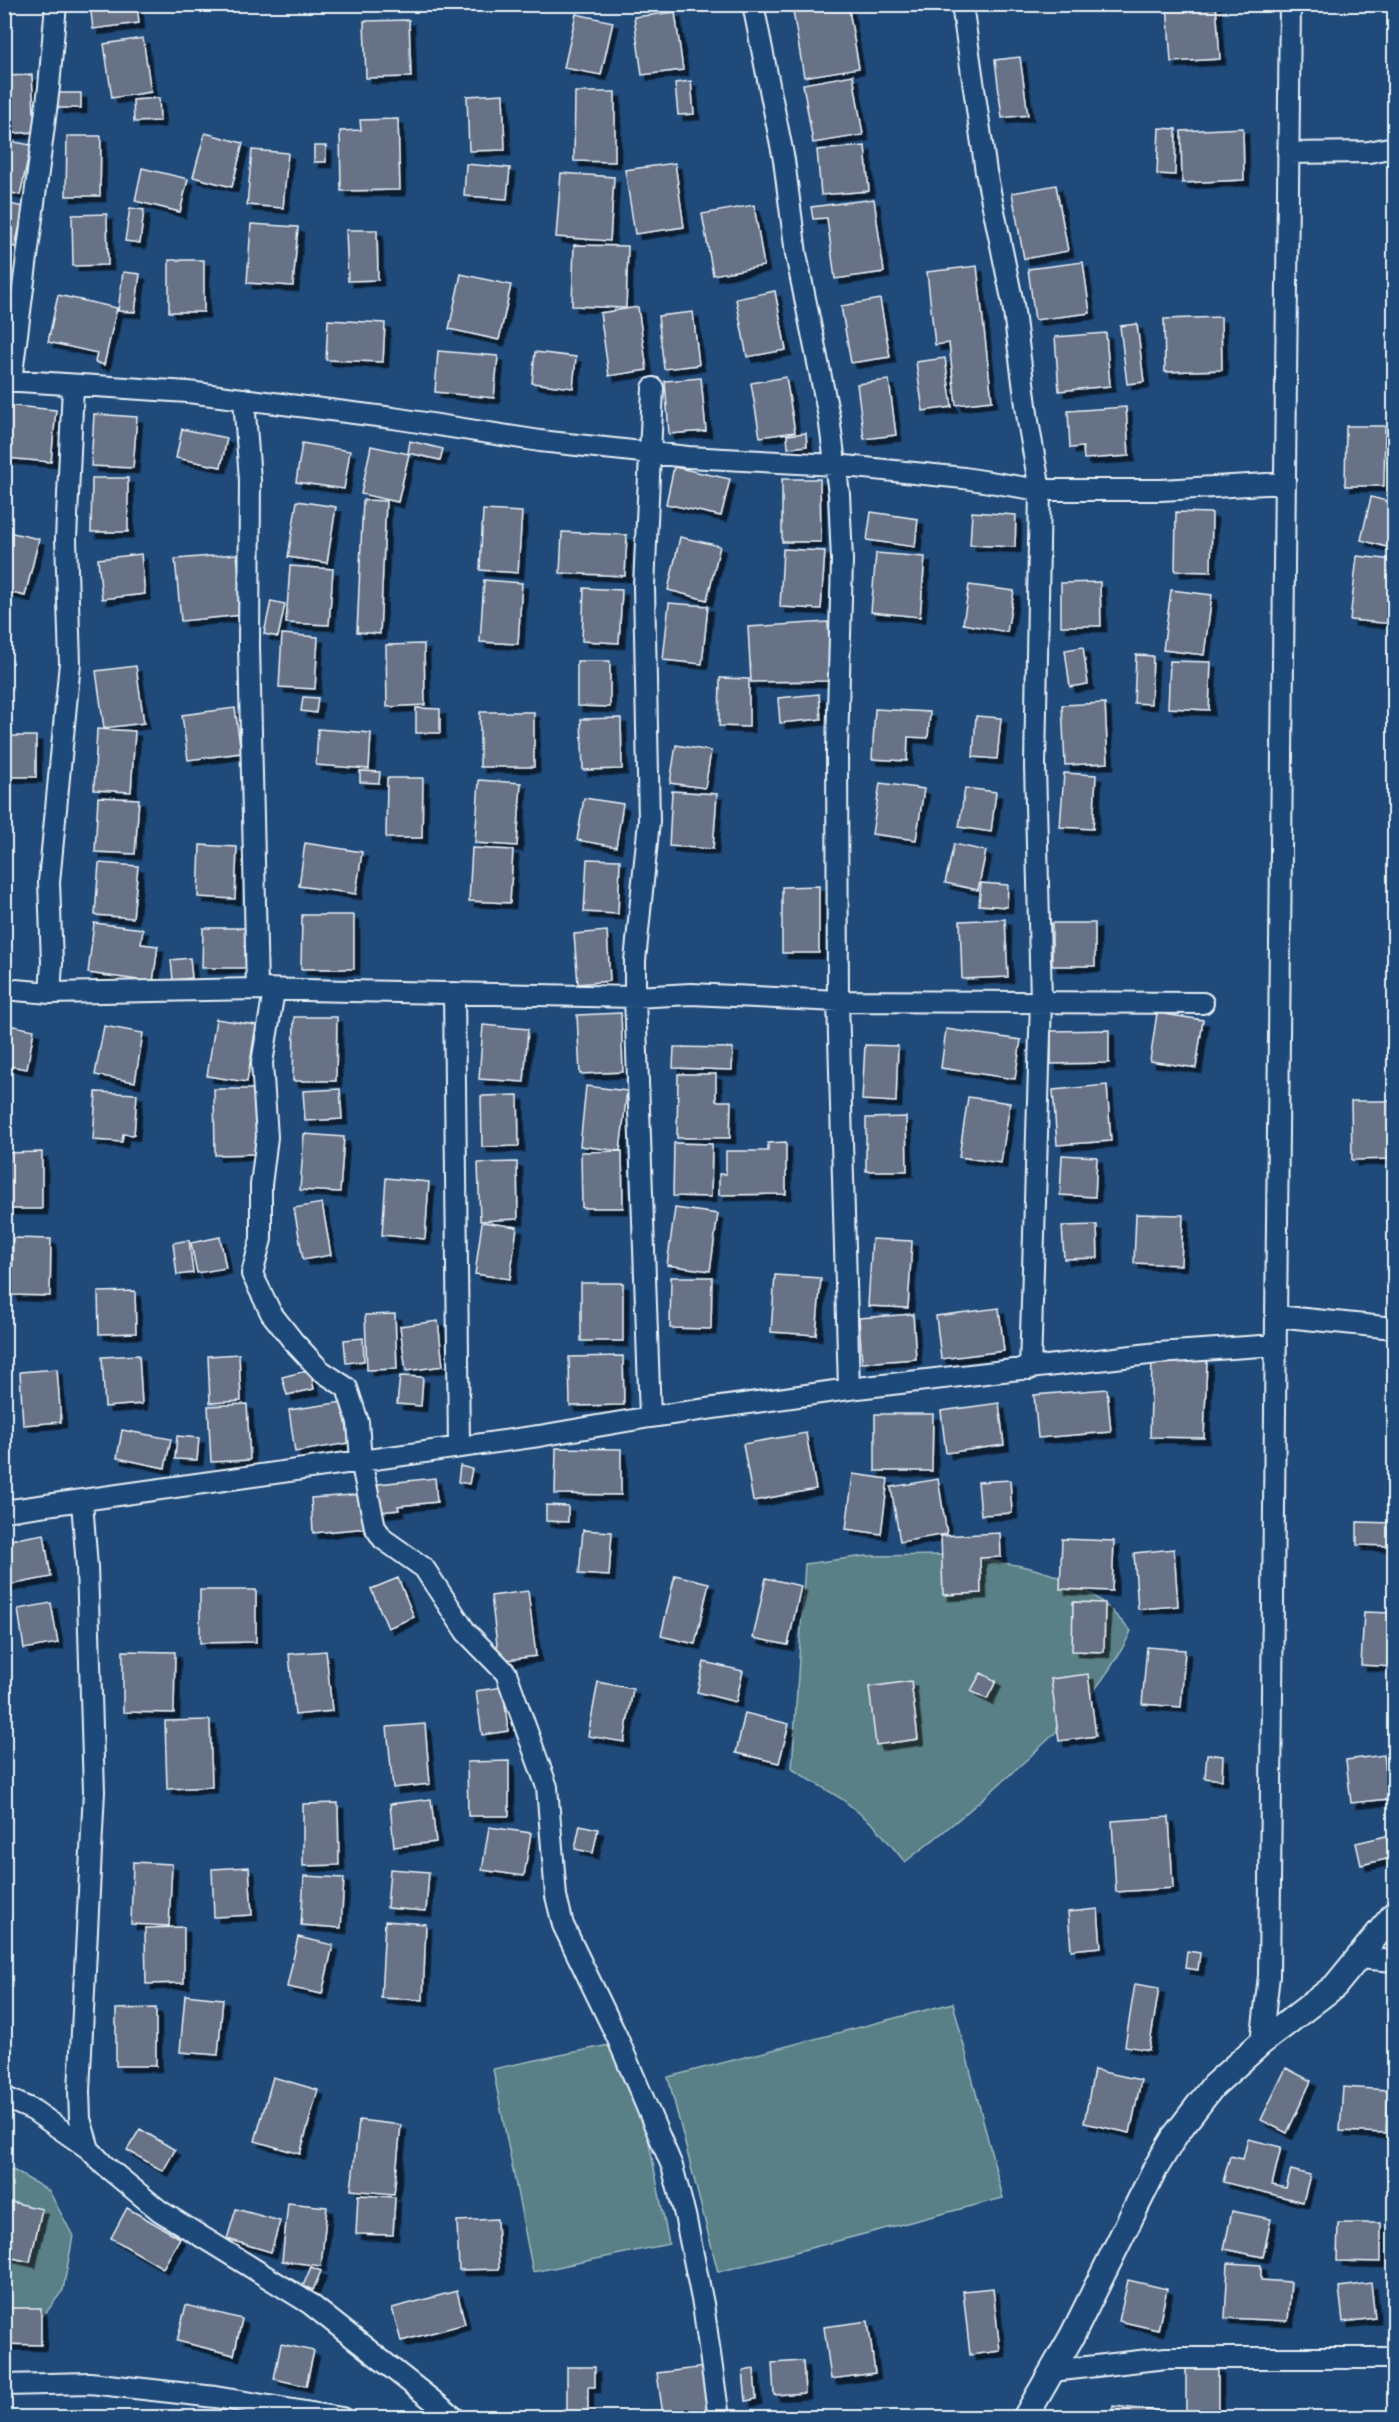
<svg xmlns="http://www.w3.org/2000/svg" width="1399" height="2422" viewBox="0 0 1399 2422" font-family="Caveat,sans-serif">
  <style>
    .green { fill: #598086; stroke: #a0b8bf; stroke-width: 1.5 }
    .building { fill: #687287; stroke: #e8f1f8; stroke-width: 1.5; filter: url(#shadow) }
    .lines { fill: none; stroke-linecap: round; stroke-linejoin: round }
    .minor-casing { stroke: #e8f1f8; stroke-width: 24 }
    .tertiary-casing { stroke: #e8f1f8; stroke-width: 28 }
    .minor { stroke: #1f4a7a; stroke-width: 20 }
    .tertiary { stroke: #1f4a7a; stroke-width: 24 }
  </style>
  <defs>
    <filter id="shadow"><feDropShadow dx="5.5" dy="5.5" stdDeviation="0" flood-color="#0009"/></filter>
  </defs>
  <rect width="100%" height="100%" fill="#1f4a7a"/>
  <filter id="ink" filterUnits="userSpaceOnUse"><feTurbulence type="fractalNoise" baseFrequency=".0167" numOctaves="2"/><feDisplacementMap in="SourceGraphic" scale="12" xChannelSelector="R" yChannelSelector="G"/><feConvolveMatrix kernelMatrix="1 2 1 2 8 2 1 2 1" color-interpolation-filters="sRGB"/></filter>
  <g filter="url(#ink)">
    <path class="green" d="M944,1555C999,1562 1056,1565 1101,1601C1112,1610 1121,1621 1131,1631C1105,1688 1061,1729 1014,1771C979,1803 943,1833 905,1862L875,1826L842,1799L792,1769L805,1564L865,1556Z
      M953,2003L1003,2198L718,2272L668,2077Z
      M629,2041L669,2244L533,2272L493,2069Z
      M4,2169L13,2170L49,2191L73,2236L63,2290L45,2314L4,2340Z"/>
    <path class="building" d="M90,4H137L139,23L93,29Z
      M831,4H848L859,68L804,77L793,11Z
      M989,4H1048V6L989,7Z
      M1167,4H1216L1220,59L1171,62Z
      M675,12L683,70L642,75L634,17Z
      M576,14L613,22L601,75L564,68Z
      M409,20L411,77L366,78L364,21Z
      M143,38L151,92L112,98L104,44Z
      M1020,57L1028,115L1002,118L995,60Z
      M32,75L35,132L4,134V76Z
      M853,75L863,135L813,143L803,84Z
      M691,81L694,114L678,115L675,83Z
      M575,92H615V162L574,161Z
      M58,93H81V108H58Z
      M503,94L505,150L469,151L467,96Z
      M159,98L160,121L134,122L133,100Z
      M398,119L400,190L341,191L340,131L361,130L360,120Z
      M1159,128L1176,129L1175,175L1157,174Z
      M1243,128L1244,180L1182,183L1181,131Z
      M205,133L243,143L232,187L193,177Z
      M67,136H101L100,196H66Z
      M4,140L31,145L20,195L4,191Z
      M314,146H326V162H314Z
      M865,146L869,191L821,195L817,150Z
      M252,150L288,153L283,208L247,205Z
      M675,163L684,227L635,234L625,170Z
      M466,164L510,168L507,199L464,196Z
      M142,168L188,179L180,212L135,201Z
      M561,173L614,177L610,241L556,237Z
      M1056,185L1068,251L1024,259L1012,193Z
      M874,199L884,272L835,279L827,218L813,219L811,207Z
      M4,203L24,207L15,247L4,245Z
      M754,205L764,266L713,275L702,214Z
      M130,208L144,210L140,243L125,241Z
      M107,214L108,265L73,266L72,215Z
      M251,224L298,227L293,286L247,283Z
      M346,230H377L378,280L348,281Z
      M574,245L628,246L626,308L572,306Z
      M4,254H10L7,314H4Z
      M169,260H204V312H169Z
      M1083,262L1090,313L1035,320L1028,269Z
      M977,266L992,401L956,405L949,343L935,345L927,272Z
      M123,272L140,274L135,312L118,311Z
      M461,274L511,285L499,340L449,329Z
      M775,291L786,350L747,357L736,299Z
      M58,295L117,308L104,365L95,362L97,353L48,342Z
      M880,299L890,357L851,363L841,306Z
      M638,307L647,370L609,376L600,313Z
      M693,312L699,365L664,369L658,316Z
      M1221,317L1222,370L1165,372L1164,319Z
      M328,320L385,323L383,362L326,360Z
      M1137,324L1144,382L1127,384L1120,326Z
      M1106,333L1110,386L1059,391L1055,337Z
      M438,351L498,356L494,398L435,392Z
      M535,352L576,357L573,388L532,383Z
      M945,358L952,407L923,411L916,362Z
      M786,377L795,432L760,437L751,383Z
      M701,378L706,431L669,434L665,381Z
      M889,380L896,435L864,439L857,384Z
      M4,405L56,410L51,462L4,458Z
      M1126,407L1129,456L1084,459L1083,447L1070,448L1068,411Z
      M94,414L137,417L133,468L91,466Z
      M1346,426H1385L1384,486H1345Z
      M182,429L227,438L221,467L176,458Z
      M806,433L807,446L788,448L787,435Z
      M410,441L443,449L440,460L408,453Z
      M302,443L350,451L344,489L296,482Z
      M371,446L409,454L398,502L361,494Z
      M674,467L730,479L721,516L666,504Z
      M92,478H128V532H91Z
      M782,479H820L821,542H782Z
      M1371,497L1394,503V549L1361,540Z
      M363,500L386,501L380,634L357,632Z
      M297,501L336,507L327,563L288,557Z
      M483,510L522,512L518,573L480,570Z
      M871,512L918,519L915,547L867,540Z
      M972,512L1016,515L1015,547L970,545Z
      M1176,512L1212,513L1211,572L1175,571Z
      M4,531L39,539L25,596L4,591Z
      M562,532L627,535L625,576L560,573Z
      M680,537L720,546L707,600L668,590Z
      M783,549L825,551L821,609L780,607Z
      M876,553L925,557L920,617L871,612Z
      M141,554L145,594L102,599L98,559Z
      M237,554L243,615L181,621L175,559Z
      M1357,556L1394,560V624L1350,620Z
      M290,566L333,569L329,625L286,623Z
      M484,580L522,583L518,644L480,642Z
      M1100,582L1101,626H1061V583Z
      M969,585L1014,591L1007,632L963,624Z
      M584,588L622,590L619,643L582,641Z
      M1171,590L1212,595L1204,655L1163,650Z
      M271,601L285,604L278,637L264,634Z
      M669,603L708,606L702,664L663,660Z
      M828,622L831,681L751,682L748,627Z
      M282,634L318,637L315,689L279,687Z
      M424,644L425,705L387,707L386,645Z
      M1083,647L1088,684L1070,687L1065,650Z
      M1136,655L1153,656L1151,704L1134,703Z
      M577,661H610V707L577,706Z
      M1170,661L1211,662L1209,710L1168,708Z
      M136,666L144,723L104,728L96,671Z
      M720,678L749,679V727L719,726Z
      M819,694L821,719L780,723L778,698Z
      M303,697L318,698L316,713L301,711Z
      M1105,703L1108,763L1065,765L1062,705Z
      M235,708L241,753L188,760L182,715Z
      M416,708L440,709V733H416Z
      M875,709L930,712L928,738L908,737L907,761L872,759Z
      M480,712H534V767H480Z
      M976,716L1001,718L997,759L973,757Z
      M621,718L622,769L583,770L581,719Z
      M97,729L135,731L131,792L94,790Z
      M318,729L371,733L369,769L316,765Z
      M4,736H36V777H4Z
      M676,745L711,751L705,788L670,783Z
      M360,771L380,772L379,783L360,782Z
      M1064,773L1096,775L1093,829L1060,827Z
      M387,778H423L422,838H386Z
      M479,780L521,783L517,846L475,843Z
      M880,783L924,789L916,840L872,834Z
      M965,788L996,792L991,832L959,827Z
      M672,791L717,794L713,849L669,846Z
      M98,797L139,799L135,854L95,852Z
      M584,798L623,804L616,847L577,840Z
      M305,843L362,852L356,894L299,886Z
      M954,844L986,851L978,890L945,883Z
      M200,845L237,847L235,899L198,897Z
      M472,848L513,850L510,903L469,901Z
      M587,859L620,860L618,914L584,912Z
      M99,863L138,866L133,918L95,915Z
      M981,883L1008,885L1007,907L979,905Z
      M819,886V953H782V887Z
      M302,915H354V969H301Z
      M1005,919L1008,977L962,979L960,921Z
      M94,923L143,929L141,944L158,946L153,982L88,973Z
      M1052,923H1095V966H1052Z
      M203,928H255V968H202Z
      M607,931L610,981L578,984L574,934Z
      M190,958L192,978L173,980L171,960Z
      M621,1013L623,1072L580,1074L577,1015Z
      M1157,1013L1203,1020L1196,1068L1150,1061Z
      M294,1017H337L336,1081H293Z
      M216,1019L256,1025L247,1082L207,1076Z
      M4,1024L34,1030L27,1069L4,1065Z
      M483,1025L528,1029L524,1082L479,1079Z
      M104,1026L143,1033L135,1082L95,1075Z
      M946,1029L1021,1040L1015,1079L941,1068Z
      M1109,1030V1063L1051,1064V1031Z
      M865,1045L898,1046L896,1102L862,1100Z
      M674,1047L733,1048L732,1070L673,1068Z
      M678,1074H716V1101H731L730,1138H677Z
      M1107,1085L1111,1141L1057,1145L1053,1090Z
      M586,1086L627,1091L620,1151L580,1146Z
      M214,1089H256L257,1154L215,1155Z
      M340,1089L342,1119L305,1121L303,1091Z
      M96,1092L137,1094L134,1135L123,1134L122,1142L93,1140Z
      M518,1095L519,1146L482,1147L481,1096Z
      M968,1097L1010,1103L1001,1163L959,1157Z
      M1351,1101H1393V1159L1352,1160Z
      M906,1117L907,1171H866V1118Z
      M304,1134L344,1137L340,1192L300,1190Z
      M786,1142V1194L719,1195V1174H726V1151H768V1143Z
      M674,1143L712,1144L711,1197L673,1196Z
      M622,1151L623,1208H582L581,1152Z
      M42,1152V1209H4V1153Z
      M1062,1155L1097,1157L1095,1197L1060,1195Z
      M517,1162L518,1219L480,1221L478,1163Z
      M386,1178L429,1182L425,1239L382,1235Z
      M322,1203L331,1255L303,1260L294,1208Z
      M675,1208L718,1214L710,1271L667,1265Z
      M1136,1214L1183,1215L1181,1265L1134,1263Z
      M482,1222L517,1227L510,1279L475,1274Z
      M1097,1225L1098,1258L1064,1259L1062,1226Z
      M220,1237L226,1268L197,1273L191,1243Z
      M13,1238L51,1239L50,1296L12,1295Z
      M872,1239L912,1241L908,1308L868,1306Z
      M189,1240L193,1273L177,1275L173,1243Z
      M775,1275L821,1278L816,1335L771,1332Z
      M671,1277H712L711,1329L670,1328Z
      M581,1283H623V1341H581Z
      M135,1291L136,1333L99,1334L98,1292Z
      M999,1308L1004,1351L941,1359L936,1316Z
      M395,1314L397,1369L367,1370L365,1315Z
      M913,1314L916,1359L862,1363L859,1318Z
      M438,1321L443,1366L406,1371L400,1326Z
      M363,1338L364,1361L346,1363L344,1340Z
      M239,1354L241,1401L210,1403L208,1356Z
      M139,1355L142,1404L105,1407L102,1357Z
      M623,1356L624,1405L570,1406L569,1357Z
      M1152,1359L1207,1360L1204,1438L1150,1437Z
      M57,1369L61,1422L23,1425L20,1372Z
      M310,1370L314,1389L287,1395L282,1377Z
      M400,1376L423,1377L421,1406L397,1404Z
      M1107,1389L1111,1432L1038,1438L1034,1395Z
      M343,1402L349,1443L295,1452L289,1410Z
      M999,1403L1004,1445L946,1453L941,1411Z
      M247,1404L250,1460L211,1462L208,1406Z
      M875,1414H933L932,1471H875Z
      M122,1430L171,1439L165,1468L117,1458Z
      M806,1433L816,1489L753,1501L743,1444Z
      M177,1436L199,1438L197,1460L175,1459Z
      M556,1448L621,1449V1495L555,1494Z
      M460,1466L472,1469L469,1484L458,1482Z
      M853,1474L888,1479L881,1534L846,1529Z
      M435,1478L437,1502L398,1506L399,1510L381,1512L378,1484Z
      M938,1479L947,1534L900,1542L891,1487Z
      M1010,1480L1012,1513L981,1515L978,1482Z
      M365,1494L368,1528L313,1533L311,1498Z
      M546,1505L568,1506V1522L546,1521Z
      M1357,1522L1394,1523V1546L1357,1545Z
      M583,1530L612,1532L609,1576L579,1574Z
      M1000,1533L1001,1557L980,1558L981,1593L943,1595L941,1536Z
      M44,1534L51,1577L4,1586V1541Z
      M1062,1539L1114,1541L1112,1591L1060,1589Z
      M1174,1549L1178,1606L1138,1609L1134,1553Z
      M675,1575L709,1583L695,1644L661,1636Z
      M398,1578L414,1617L388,1628L371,1589Z
      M766,1578L801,1586L788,1645L753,1638Z
      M200,1590H256V1642L200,1643Z
      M528,1591L536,1656L499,1661L491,1596Z
      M1073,1602L1105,1603L1104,1652L1072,1651Z
      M51,1603L58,1643L24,1649L18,1609Z
      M1364,1612L1394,1613V1667L1361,1665Z
      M1147,1647L1185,1650L1181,1707L1142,1704Z
      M123,1651L175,1652L174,1713L123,1712Z
      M326,1651L332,1711L295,1715L289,1654Z
      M704,1662L743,1671L736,1702L697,1692Z
      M981,1673L996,1681L987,1699L971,1691Z
      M1088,1674L1096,1736L1059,1741L1051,1679Z
      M911,1681L918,1739L876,1745L869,1687Z
      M598,1682L633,1689L624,1742L588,1736Z
      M503,1687L508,1731L482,1735L476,1691Z
      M745,1713L789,1724L779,1763L736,1753Z
      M210,1720L212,1787L167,1789L165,1721Z
      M425,1724L430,1784L393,1788L387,1727Z
      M1207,1754L1223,1756L1222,1780L1205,1778Z
      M1384,1755L1389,1799L1351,1803L1346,1760Z
      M509,1761V1816H468L467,1762Z
      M431,1799L436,1842L394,1847L390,1804Z
      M338,1803L339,1865L303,1866V1804Z
      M1169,1817L1173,1888L1116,1892L1112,1821Z
      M580,1825L598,1829L593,1853L575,1849Z
      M489,1827L531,1833L524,1876L482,1870Z
      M1386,1836L1391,1858L1361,1865L1356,1843Z
      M133,1862L172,1864L169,1926L131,1924Z
      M249,1867L252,1915L214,1917L212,1869Z
      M390,1869L429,1872L426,1911L387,1908Z
      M304,1876L344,1878L341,1928L301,1925Z
      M1098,1909L1101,1947L1071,1950L1068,1912Z
      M385,1921L426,1924L423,2000L381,1998Z
      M184,1927V1983L146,1984L145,1928Z
      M298,1937L333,1945L322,1994L287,1987Z
      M1187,1951L1200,1953L1198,1970L1185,1968Z
      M1135,1984L1159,1988L1149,2050L1125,2046Z
      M185,1995L223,1999L218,2055L180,2052Z
      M156,2008V2066H116V2009Z
      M1286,2068L1311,2081L1287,2133L1261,2120Z
      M1094,2070L1141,2080L1130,2133L1084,2123Z
      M273,2077L318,2090L300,2154L255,2141Z
      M1343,2087L1388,2090L1386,2133L1340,2131Z
      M359,2120L401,2125L394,2194L351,2190Z
      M140,2129L175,2150L163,2171L127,2150Z
      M1248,2139L1281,2147L1272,2185L1286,2188L1291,2170L1310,2175L1303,2202L1223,2182L1230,2156L1243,2159Z
      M358,2195L395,2197L393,2235L356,2234Z
      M7,2201L42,2209L30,2262L4,2256V2215Z
      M288,2203L327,2207L321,2266L282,2261Z
      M127,2208L180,2238L163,2268L111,2238Z
      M236,2209L280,2221L271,2252L227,2239Z
      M1232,2211L1271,2219L1263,2257L1224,2249Z
      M497,2219L499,2269L459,2270L457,2221Z
      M1338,2223H1381V2262L1337,2261Z
      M1228,2263L1261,2265V2280L1291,2282L1288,2321L1225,2318Z
      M311,2267L321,2271L313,2290L303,2286Z
      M1128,2280L1167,2289L1158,2330L1119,2321Z
      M1371,2283L1375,2318L1343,2322L1339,2287Z
      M993,2288L1000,2351L970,2355L963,2291Z
      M457,2291L465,2324L401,2341L392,2308Z
      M186,2305L242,2319L234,2355L177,2341Z
      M4,2308H41V2345L4,2344Z
      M868,2321L875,2373L831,2379L824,2327Z
      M281,2344L314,2351L306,2386L274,2379Z
      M803,2361L805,2393L774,2395L772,2363Z
      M567,2367H595V2387H588V2418H567Z
      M705,2367L710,2409L663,2415L657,2373Z
      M1186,2367H1218V2418H1186Z
      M754,2369L756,2399L746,2401L743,2371Z
      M1113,2406L1165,2412L1164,2418H1112Z"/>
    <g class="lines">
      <defs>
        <path id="minor" d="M753,4L784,160L796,254L829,417L839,494L842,560L837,750L838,1001L849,1389
          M962,4L986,172L1013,304L1028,421L1040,490L1035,766L1041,1000L1030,1369
          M1288,153L1369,152L1394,147
          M4,380L188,392L393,418L540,441L688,457L835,465L964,478L1040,490H1161L1285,483
          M11,381L49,87L56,4
          M244,399L250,480L249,645L257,989
          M4,989L50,993L257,989L635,997L691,994L838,1001L1203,1003
          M274,991L262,1063L267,1137L261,1185V1239L252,1274L271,1313L293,1341L320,1370L347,1388L358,1422L361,1461L375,1527L383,1539L424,1568L466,1632L506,1673L547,1787L556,1896L563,1925L617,2037L672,2166L685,2215L703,2304L719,2418
          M50,993L52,963L49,882L70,663L66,539L73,386
          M454,993L459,1446
          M1276,1316L1394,1328
          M650,1417L635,997V961L649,821L644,587L653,388
          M82,1502L87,1567L94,1791L79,2091L80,2119L89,2149L104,2165L160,2211L309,2303L455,2418
          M4,1511L539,1436L650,1417L849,1389L1158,1353L1276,1345
          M1359,1958L1394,1961
          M1261,2043L1269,1976L1290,4
          M4,2097L33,2110L89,2149
          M1052,2371L1166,2358H1394
          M4,2385L90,2383L215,2397L342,2418"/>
        <path id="tertiary" d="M1025,2418L1072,2336L1155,2169L1176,2134L1213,2086L1261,2043L1335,1986L1394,1914"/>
      </defs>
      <use href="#minor" class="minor-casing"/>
      <use href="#tertiary" class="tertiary-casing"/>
      <use href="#minor" class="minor"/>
      <use href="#tertiary" class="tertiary"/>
    </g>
  </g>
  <rect width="1399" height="2422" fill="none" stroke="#1f4a7a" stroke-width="24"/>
  <rect x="12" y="12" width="1375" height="2398" fill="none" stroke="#e8f1f8" stroke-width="2" filter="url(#ink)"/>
</svg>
